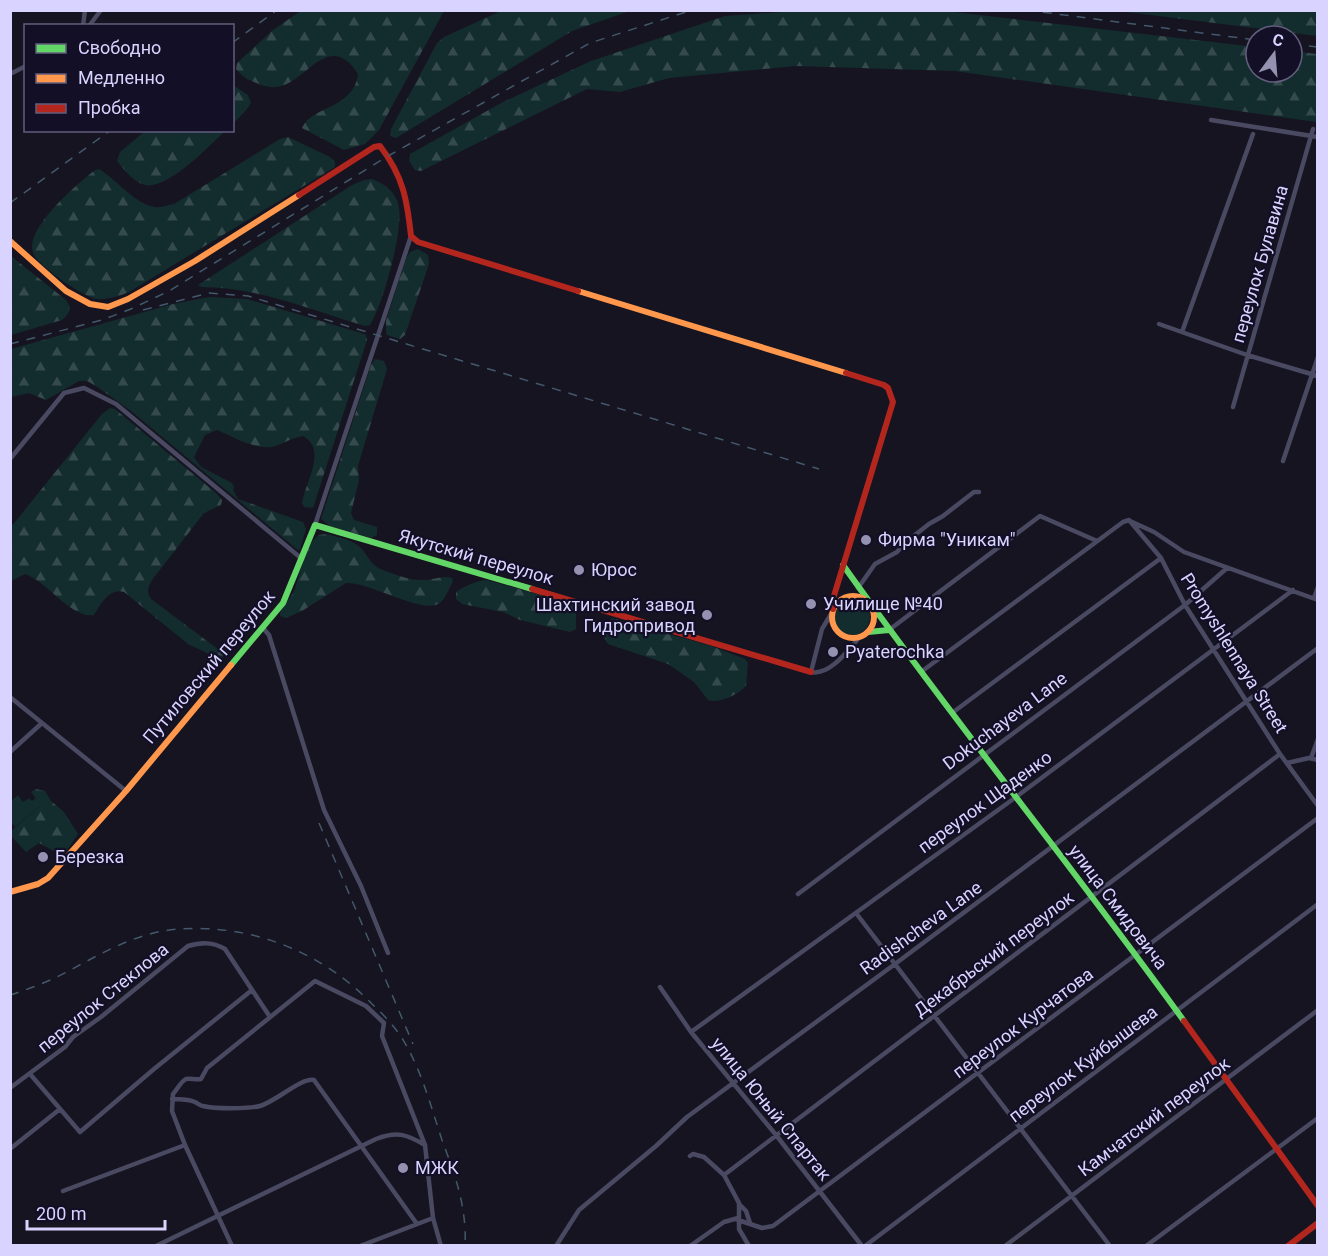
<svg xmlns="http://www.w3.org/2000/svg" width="1328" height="1256" viewBox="0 0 1328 1256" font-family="Roboto,sans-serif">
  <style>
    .green { fill: #132c2d }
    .forest { fill: url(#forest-firs) }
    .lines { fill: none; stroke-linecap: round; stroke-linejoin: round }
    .street { stroke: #4a4962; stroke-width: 4.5 }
    .fast { stroke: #63d668; stroke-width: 6 }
    .slow { stroke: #ff974d; stroke-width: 6 }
    .jam { stroke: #b3261e; stroke-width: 6 }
    .rail { stroke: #43596b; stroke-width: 1.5; stroke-dasharray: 9 8; stroke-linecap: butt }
    .poi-dot { fill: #9591b1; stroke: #130f26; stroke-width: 2 }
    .labels { text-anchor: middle; stroke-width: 4.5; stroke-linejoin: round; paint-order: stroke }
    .street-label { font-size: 18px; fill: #d9d4ff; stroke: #130f26 }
    .poi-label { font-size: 18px; fill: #d9d4ff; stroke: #130f26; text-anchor: start }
  </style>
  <defs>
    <pattern id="forest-firs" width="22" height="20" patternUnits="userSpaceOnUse" patternTransform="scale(1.5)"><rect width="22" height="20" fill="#132c2d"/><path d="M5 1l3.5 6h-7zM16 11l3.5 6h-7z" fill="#354a4c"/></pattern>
  </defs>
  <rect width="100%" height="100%" fill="#161421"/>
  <path class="green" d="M834 617a18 18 0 1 1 36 0a18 18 0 1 1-36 0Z
    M18,795L23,802L29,798L32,801L36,798L41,805L15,827L11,822V801Z"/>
  <path class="forest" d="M302,10L444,11L379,130L365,144L344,150L302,128C311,106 354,109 358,74C330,30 307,80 281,86C271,89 263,86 254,82C246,79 242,76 236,69L237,63L273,30Z
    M503,10L630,11L572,31L396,138L390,136L391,129L437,43L444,37Z
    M810,10L945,11L1256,47V72H1292V51L1317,54V122L955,71L795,66L669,78L620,92L587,89L421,171L415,170L409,161L410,154L503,102L591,61L725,16Z
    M1119,11H1317V36Z
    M233,85L248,95L251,103L247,109L233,124Z
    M145,131V130L225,131C210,145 168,190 145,185C133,182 125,170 117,161L120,152Z
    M288,137L330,157L335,162V167L129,292C119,296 108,300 97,299C85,298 40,267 34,255C33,254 32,247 32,246C33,222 77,184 95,170L99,169C116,179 136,205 155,207C162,208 168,205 174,204L280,139Z
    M371,179C385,183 397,193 399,208C403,232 383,304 370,325L365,326C311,310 258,287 201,287L198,285L352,185L364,180Z
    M418,249L428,255L429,264L405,335L400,339L387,335L386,333V321L406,258L410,252Z
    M11,256L66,300L70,307L68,314L62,320L11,335Z
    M209,297L247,299L361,333L366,335L367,340L313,508L304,507L302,503C305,482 328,450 303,436C291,438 281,445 272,447C254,449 233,437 217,430L205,435L194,457L201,467L232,483L234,487L233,490L238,499L303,522L306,529L300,549L298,550L131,411L96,386L87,381H79L46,400L29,393L11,397V349L173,304Z
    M375,359L384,361L387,369L358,466L359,480L351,513L354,520L377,527V535L371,538L330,526L321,519L371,365Z
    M110,408L115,409L216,493L222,500L221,505L204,513L152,580C148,588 146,591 151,599L223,653V657L220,659L188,644L124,592C109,588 101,604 94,615C71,619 47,581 25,574L11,581V527L102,414Z
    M326,534C337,537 352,539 361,548C369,557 371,566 383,570C396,575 412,581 425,580C434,580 442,575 452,578L453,581C450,587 446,597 441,602C427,617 368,581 346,583L302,611L286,618L280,616C280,606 290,600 294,591C301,574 303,546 319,535Z
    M486,580L573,604L576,607V629L570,632L520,620L503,612L462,604L456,599V592C465,586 475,581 486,580Z
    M612,618L711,646L745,659L748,663L746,686C739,694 719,704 708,700L694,682L668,664L608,644C601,635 604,625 612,618Z
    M36,789L45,791L51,801L64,812L78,834L63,856L39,843L26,852L11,836V831L41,805L31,792Z"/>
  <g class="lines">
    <path class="street" d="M83,26L85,10
      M89,26L101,10
      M10,74L26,66
      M1211,120L1318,137
      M1159,324L1247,355L1318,376
      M1182,332L1253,134
      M1233,407L1313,129
      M10,459L64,393L84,388L116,404L302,559
      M1283,461L1318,357
      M1130,521L1154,532L1184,552L1318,600
      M315,525L411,236
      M858,588L875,564L897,552L906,542L929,524L943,516L974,492H979
      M1314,598L1318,587
      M831,614L822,629L811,672C830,676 848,650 859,638
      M263,628L269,635L324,810L361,886L388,953
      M889,630L1040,516L1097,541
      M921,672L1123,522L1129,520L1161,558L1185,605L1280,754L1318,806
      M10,697L126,791
      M952,713L1161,558
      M10,752L42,723
      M1311,758L1318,739
      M1287,763L1309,758L1318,760
      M798,894L1185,605L1227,568
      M856,913L1110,1246
      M660,987L691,1032L776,1135L862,1246
      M691,1032L1016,797L1293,590
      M30,1074L80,1132L154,1069L252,990
      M10,1088L65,1047L73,1037L101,1017L188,946C202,942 213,942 225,949L270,1017
      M172,1099C179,1099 188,1099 195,1102C197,1103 201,1106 203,1106C215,1109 248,1109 260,1106C275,1102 302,1077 314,1080L417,1224
      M10,1149L60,1109
      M690,1156L693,1154L704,1157L724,1175L739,1203V1229L749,1246
      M724,1175L1280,754
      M63,1191L185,1145
      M739,1204L746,1211L750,1223
      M738,1220L762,1228L773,1226L1318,818
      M156,1246L376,1139C397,1131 406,1134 425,1145
      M232,1246L185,1145L172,1111L173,1094C177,1090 181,1081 186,1079C190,1078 196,1080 201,1079L207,1068L315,981L366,1006L384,1023L382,1036L425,1145L433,1218L441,1246
      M360,1246L433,1218
      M556,1246L579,1210L656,1146L687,1117L895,964L1318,648
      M690,1246L724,1222L738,1218
      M865,1246L1318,904
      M1005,1246L1318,1010
      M1146,1246L1318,1118"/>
    <path class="fast" d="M843,565C953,720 1073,867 1184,1021
      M868,632L889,630
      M231,665L283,603L315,525L532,589"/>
    <path class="slow" d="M10,241L66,291L90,304L108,307L128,299L195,261L299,195
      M578,291L846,373
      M832 617a21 21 0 1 1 42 0a21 21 0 1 1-42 0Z
      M10,892L38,884L48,878L126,791L231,665"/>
    <path class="jam" d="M299,195L374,147L380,146C403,176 407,199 411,236L418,242L578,291
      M532,589L811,672
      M833,609V599L893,402L888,388L884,385L846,373
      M1184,1021L1318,1206
      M1288,1246L1318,1223"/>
    <path class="rail" d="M1026,10L1256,40
      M232,43L277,10
      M1292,44L1318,47
      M10,203L111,130
      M143,310L209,293L248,296L819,469
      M10,344L102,320L131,309L169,291L388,156L590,43L692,10
      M319,823L413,1044
      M10,995C26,990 42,984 57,977C96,957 134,932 179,929C252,924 322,952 372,1004C383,1014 394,1026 402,1038C422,1071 430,1104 442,1140C455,1175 467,1207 465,1246"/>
  </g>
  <g class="poi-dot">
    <circle cx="866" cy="540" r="6"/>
    <circle cx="579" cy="570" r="6"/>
    <circle cx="811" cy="604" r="6"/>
    <circle cx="707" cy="615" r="6"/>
    <circle cx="833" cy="652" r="6"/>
    <circle cx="43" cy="857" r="6"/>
    <circle cx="403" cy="1168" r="6"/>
  </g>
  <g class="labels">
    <g class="street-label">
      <text transform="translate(1260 264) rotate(-74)" y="6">переулок Булавина</text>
      <text transform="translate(476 557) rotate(16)" y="6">Якутский переулок</text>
      <text transform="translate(1234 653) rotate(58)" y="6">Promyshlennaya Street</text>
      <text transform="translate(209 667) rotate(-50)" y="6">Путиловский переулок</text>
      <text transform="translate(1005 721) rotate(-37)" y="6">Dokuchayeva Lane</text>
      <text transform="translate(985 802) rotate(-36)" y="6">переулок Щаденко</text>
      <text transform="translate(1118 907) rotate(53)" y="6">улица Смидовича</text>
      <text transform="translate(921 928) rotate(-36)" y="6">Radishcheva Lane</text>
      <text transform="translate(994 954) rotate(-37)" y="6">Декабрьский переулок</text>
      <text transform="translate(103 998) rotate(-39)" y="6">переулок Стеклова</text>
      <text transform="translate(1023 1023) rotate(-37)" y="6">переулок Курчатова</text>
      <text transform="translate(1083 1064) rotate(-37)" y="6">переулок Куйбышева</text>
      <text transform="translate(771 1109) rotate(51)" y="6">улица Юный Спартак</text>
      <text transform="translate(1154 1117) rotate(-37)" y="6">Камчатский переулок</text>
    </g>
    <g class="poi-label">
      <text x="878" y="546">Фирма "Уникам"</text>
      <text x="591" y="576">Юрос</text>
      <text x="823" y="610">Училище №40</text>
      <text x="695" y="611" text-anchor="end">Шахтинский завод<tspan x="695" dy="21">Гидропривод</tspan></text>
      <text x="845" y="658">Pyaterochka</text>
      <text x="55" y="863">Березка</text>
      <text x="415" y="1174">МЖК</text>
    </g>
  </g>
  <rect width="1328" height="1256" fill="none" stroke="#d9d4ff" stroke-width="24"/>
  <rect x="24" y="24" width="210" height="108" fill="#130f26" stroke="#625e7d" stroke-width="1.5"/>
  <rect x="36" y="44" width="30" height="9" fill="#63d668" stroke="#625e7d" stroke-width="1.5"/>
  <text x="78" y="54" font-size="18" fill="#d9d4ff">Свободно</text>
  <rect x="36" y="74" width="30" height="9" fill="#ff974d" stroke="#625e7d" stroke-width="1.5"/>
  <text x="78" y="84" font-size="18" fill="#d9d4ff">Медленно</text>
  <rect x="36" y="104" width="30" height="9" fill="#b3261e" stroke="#625e7d" stroke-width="1.5"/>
  <text x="78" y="114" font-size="18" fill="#d9d4ff">Пробка</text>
  <g transform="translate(1274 54) rotate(16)"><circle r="28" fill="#130f26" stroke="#625e7d" stroke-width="1.5"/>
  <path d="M0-4.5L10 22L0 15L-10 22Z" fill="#9591b1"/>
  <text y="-9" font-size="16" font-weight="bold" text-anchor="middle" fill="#d9d4ff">С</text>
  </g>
  <path d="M27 1220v9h138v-9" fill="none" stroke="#d9d4ff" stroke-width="3"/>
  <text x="36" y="1220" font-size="18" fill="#d9d4ff" stroke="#130f26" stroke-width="4.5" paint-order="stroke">200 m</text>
</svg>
